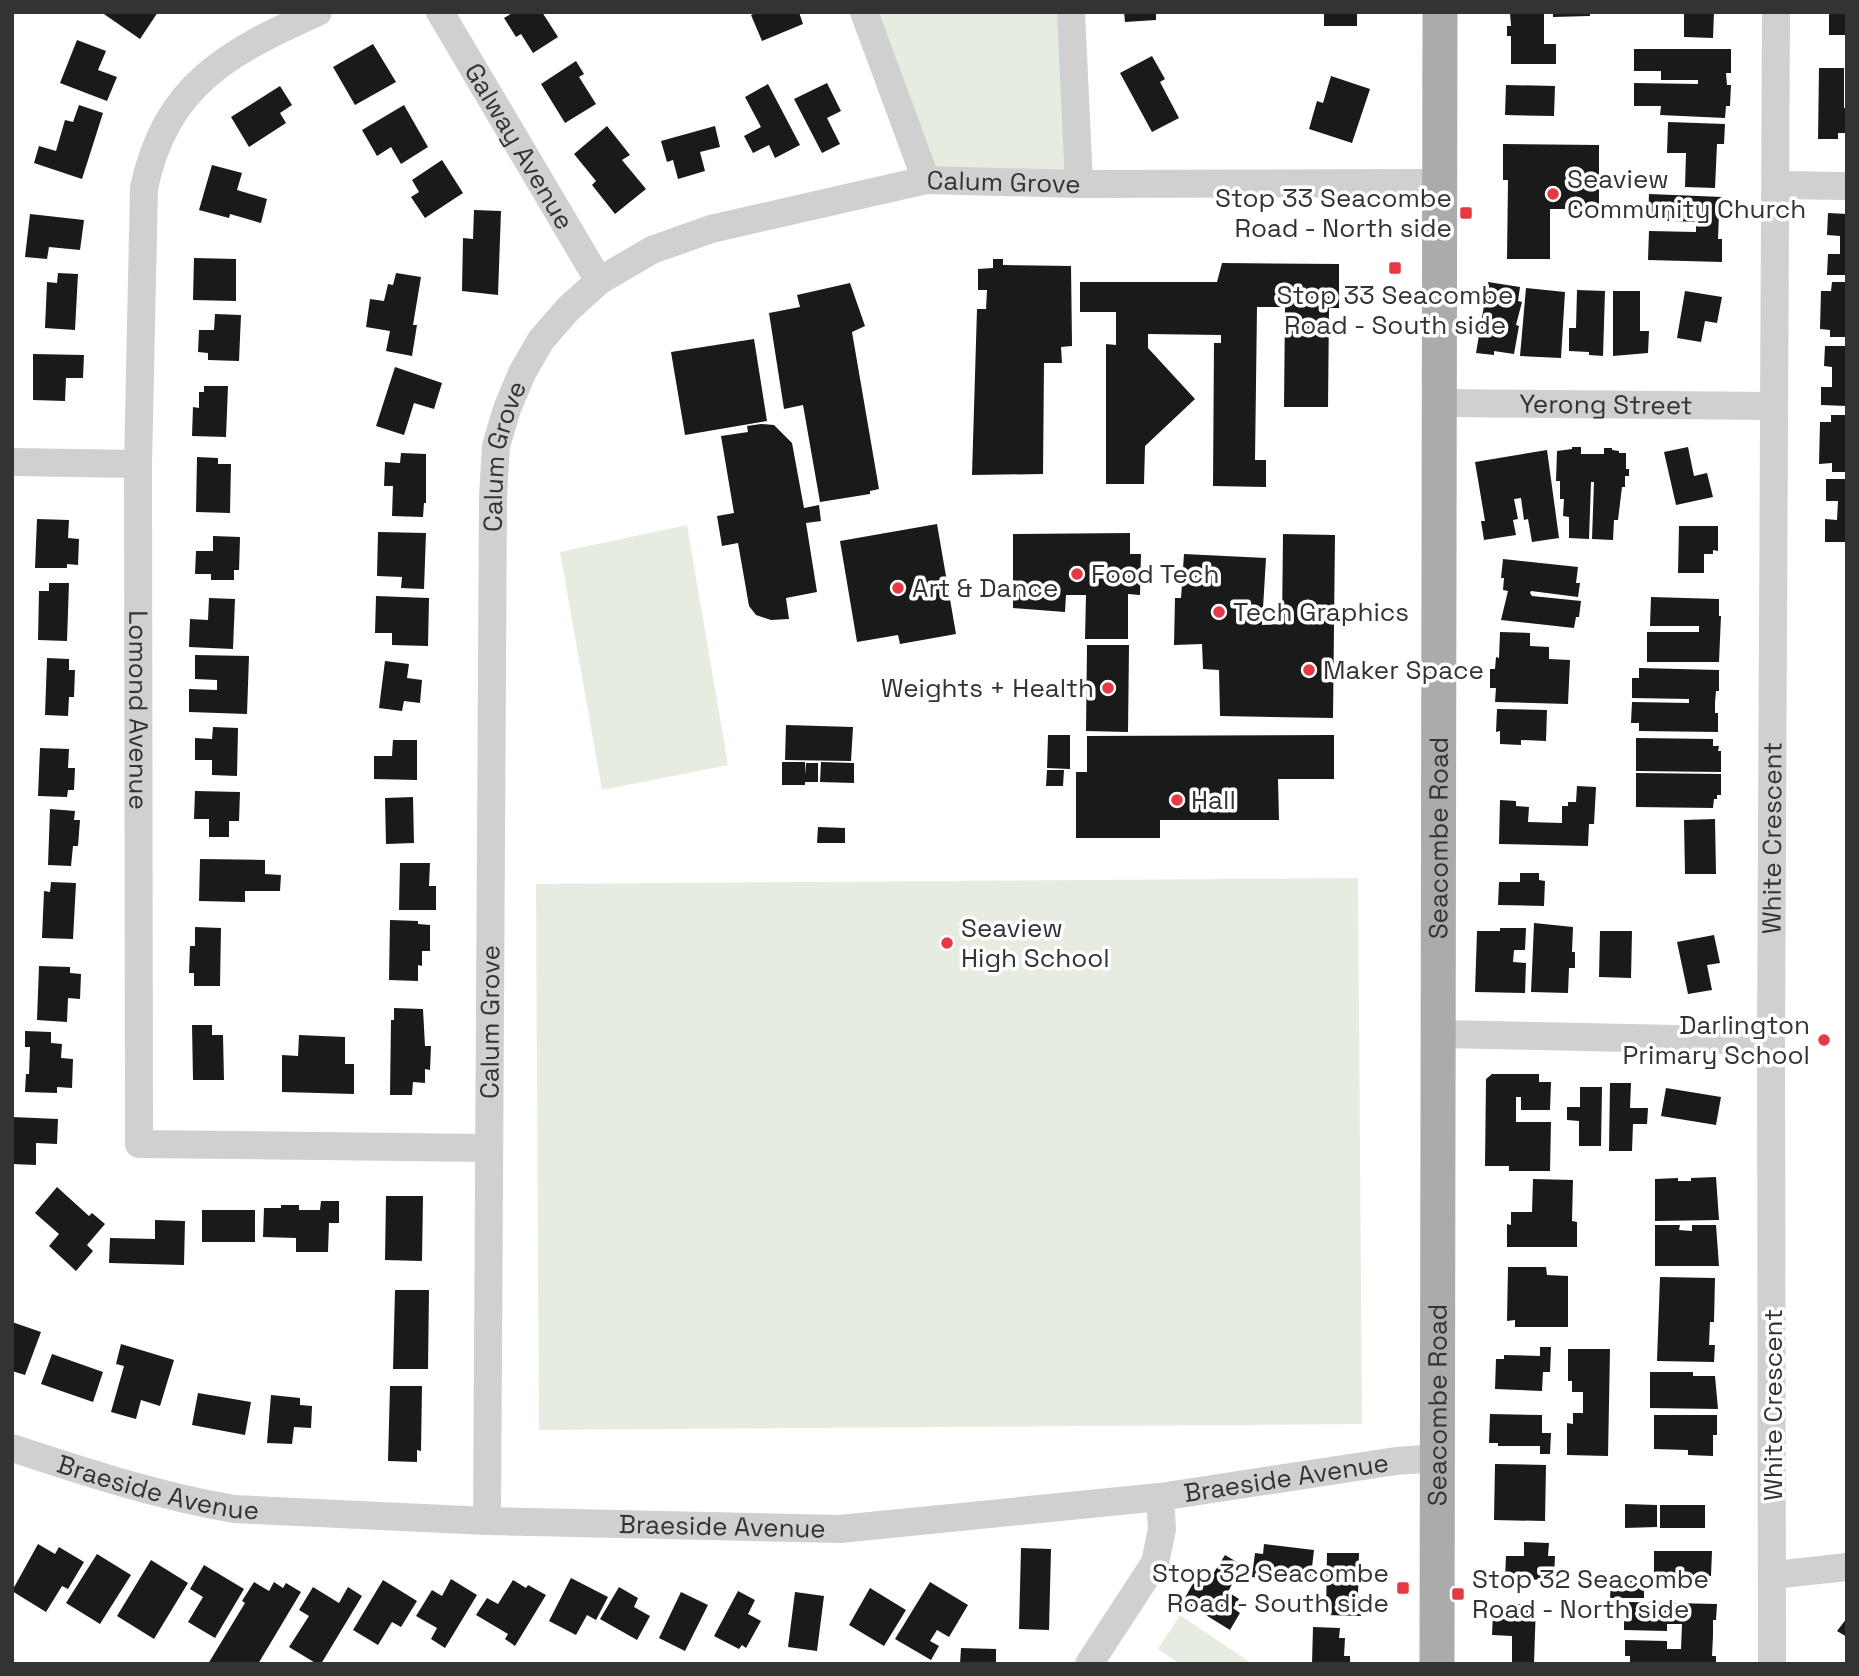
<svg xmlns="http://www.w3.org/2000/svg" width="1859" height="1676" viewBox="0 0 1859 1676" font-family="'Space Grotesk',sans-serif">
  <style>
    .green { fill: #e6ecdf }
    .building { fill: #1a1a1a }
    .lines { fill: none; stroke-linecap: round; stroke-linejoin: round }
    .minor { stroke: #d0d0d0; stroke-width: 28 }
    .major { stroke: #ababab; stroke-width: 35 }
    .poi-dot { fill: #e63946; stroke: #fff; stroke-width: 2.5 }
    .labels { text-anchor: middle; stroke-width: 7; stroke-linejoin: round; paint-order: stroke }
    .street-label { font-size: 26px; fill: #333; stroke: #fff }
    .poi-label { font-size: 26px; fill: #333; stroke: #fff; text-anchor: start }
  </style>
  <rect width="100%" height="100%" fill="#fff"/>
  <path class="green" d="M871,12H1066L1074,177L932,174Z
    M687,525L728,765L602,790L560,552Z
    M1358,878L1362,1424L539,1430L536,884Z
    M1180,1615L1251,1663V1664H1180L1158,1649Z"/>
  <path class="building" d="M101,12H158L140,39Z
    M514,12H542L558,37L533,53L521,34L516,37L504,18Z
    M757,12H799L803,24L762,41L751,15Z
    M1124,12H1156V20L1125,22Z
    M1324,12H1357V26H1324Z
    M1553,12H1590V16L1553,17Z
    M1684,12H1714L1713,38L1684,37Z
    M1829,12H1847V35H1829Z
    M1510,13H1544V44H1556V64H1511V36H1507V26H1511Z
    M77,40L106,51L98,70L117,77L107,101L60,83Z
    M373,44L396,82L355,105L333,67Z
    M1634,49H1731V73H1726L1727,85H1731L1730,106H1726L1725,118L1660,115L1661,106H1634V83L1698,84V80H1661V71H1634Z
    M1152,56L1165,79L1160,82L1179,118L1152,132L1120,73Z
    M576,61L584,74L579,77L596,104L565,123L541,84Z
    M1819,68H1844V108H1847V133H1838V139H1818Z
    M1331,76L1370,89L1352,143L1309,129L1317,101L1323,103Z
    M827,83L841,111L827,118L840,144L822,153L794,99Z
    M768,84L800,145L775,158L769,145L753,153L744,136L761,127L745,97Z
    M1506,85L1555,86L1554,116L1505,115Z
    M280,86L292,105L280,113L286,123L249,147L231,117Z
    M79,105L103,113L82,179L34,163L39,146L56,151L65,120L73,122Z
    M404,105L428,147L401,164L391,147L377,156L362,130Z
    M1668,122L1725,124L1724,144H1717L1715,188L1685,187L1686,153H1667Z
    M607,126L630,155L622,160L646,189L615,214L592,185L596,181L574,154Z
    M715,126L720,147L700,152L705,171L678,179L673,160L667,162L661,141Z
    M1503,144L1599,145V209H1550V259H1507L1508,180H1503Z
    M442,160L463,193L425,218L411,197L419,192L412,180Z
    M212,165L242,173L237,190L267,199L261,223L230,214L229,218L199,210Z
    M1649,194L1723,197L1722,213H1719L1718,239H1722V262L1648,260L1649,231L1696,232V222L1648,220Z
    M474,210L501,211L498,295L462,291L463,238L473,239Z
    M1828,213L1847,214V275H1827L1828,254H1840V236L1827,235Z
    M30,214L84,220L80,250L49,247L47,259L25,257Z
    M194,258L236,259V301L193,300Z
    M993,259H1003V265L1071,266L1072,346L1061,347L1062,363H1044L1043,474L972,475L977,309H986L987,290H978V269L993,268Z
    M1222,263L1339,264V308H1329L1328,407H1284L1285,307H1257L1255,460H1266V487L1213,486L1214,343H1221V335L1148,334V348L1195,399L1145,446L1144,484H1106V344L1116,345V312H1080V282H1217Z
    M58,273L78,274L75,330L45,328L47,282L57,283Z
    M396,273L421,277L413,325H417L412,356L386,351L390,331L366,327L370,299L384,301L388,284L393,285Z
    M1488,282L1520,287L1518,301L1522,302L1516,325L1519,326L1514,354L1494,351V355L1476,353Z
    M1832,282H1847V337H1830V330L1820,329L1821,291H1831Z
    M850,283L865,326L852,332L879,489L870,491V494L820,502L803,405L784,409L769,313L800,307L797,295Z
    M1526,288L1565,292L1561,358L1520,356Z
    M1577,290L1605,291L1603,356L1589,355V352L1569,351V328H1576Z
    M1613,291H1640V331H1649L1648,353L1613,356Z
    M1685,291L1722,297L1717,323L1705,321L1701,342L1677,338Z
    M215,314L241,315L239,361L208,360V353L198,352L199,330H214Z
    M754,339L767,421L685,435L671,352Z
    M1825,346H1847V406L1821,405V387H1832V367L1824,366Z
    M33,354L84,355L83,378H66L65,401L33,400Z
    M395,367L442,383L434,409L414,403L404,435L376,426Z
    M204,386H228L226,437L192,436L193,407L199,408V392H204Z
    M1831,415H1847V472H1832V463L1819,464L1820,422H1831Z
    M761,424L774,425L792,443L804,508L819,505L821,521L806,523L817,592L786,598L789,619L771,620L756,615L749,606L738,543L722,546L717,516L734,513L721,436L748,432L747,426Z
    M1572,447H1581V454H1604V448H1612V450L1619,451V453H1626V469H1629V476H1625V487H1622L1618,520H1614L1613,540L1592,539L1594,482H1591L1589,539L1569,538V517L1563,516L1564,499H1560V481H1556L1557,451L1572,449Z
    M1688,447L1694,476L1707,473L1713,497L1676,505L1664,452Z
    M1547,450L1559,538L1532,542L1528,519L1524,520L1521,498L1514,499L1518,519L1513,520L1516,535L1484,540L1481,521H1485L1475,462Z
    M401,453L426,454V503H424L423,517L392,516L393,486H384L385,462L400,463Z
    M197,457L218,458V464H231L230,513L196,512Z
    M1826,479H1847V542H1825V519L1837,520L1838,501H1826Z
    M37,519L69,520L68,538L79,539L78,565L67,564V568H35Z
    M937,524L956,634L900,644L898,635L857,642L840,541Z
    M1679,526H1718V551L1713,550V554H1704V573H1678Z
    M378,532L426,533L424,589L401,588L402,577L377,576Z
    M1130,533V554H1141L1140,595L1128,594V639H1085L1086,595H1066L1065,612L1013,608V534Z
    M1283,534L1335,535L1333,718L1220,716L1219,670L1203,669L1202,644L1174,645L1175,598H1181L1184,554L1266,558L1262,625L1282,624Z
    M213,536L240,537L239,570H234V580H211V574H195L196,551H213Z
    M1503,559L1578,567L1576,583H1580L1578,597L1531,591L1530,593L1532,596L1581,601L1579,617H1576L1574,628L1501,620L1508,591L1503,590L1504,578H1501Z
    M49,583H69L67,641L38,640L39,591H49Z
    M376,596L429,598L428,646L392,645V633H375Z
    M1651,597L1719,599V616H1721L1719,662H1647V632H1699V626H1650Z
    M209,598L235,599L233,649L189,647L190,619L208,620Z
    M1500,632L1530,633V646L1549,647V659L1570,660L1568,704L1495,702L1496,688H1490V669H1495L1496,657L1499,658Z
    M1087,645H1129L1128,732L1086,731Z
    M195,655L249,656L247,714L189,712V689L217,690V680L195,679Z
    M47,658L69,659V670H75L74,697H69L68,716L45,715Z
    M385,661L409,664L407,678L422,680L420,703L404,701L402,711L379,708Z
    M1639,668L1719,670V691H1716L1715,702V713H1718V732L1639,731V723H1631L1632,702L1689,703V699L1632,698V678H1639Z
    M1497,709L1547,710L1546,741L1521,740V745L1500,744V731L1496,732Z
    M786,725L853,727L851,761L785,760Z
    M213,727L238,728L237,776L212,775V760H195V738L212,739Z
    M1048,735H1070V769L1047,768Z
    M1334,735V779H1278L1279,820H1160V838H1076V772H1087V736Z
    M1636,738L1713,739V746H1719L1718,751H1721V772L1636,771Z
    M393,740H417V780L374,779V756H392Z
    M40,748L69,749L68,768H75L74,790H68L67,797L38,796Z
    M782,762H805V775L806,763H818V782H805V785H782Z
    M821,762L854,763V783L820,782Z
    M1047,770H1064L1063,786H1046Z
    M1636,773L1721,774V795H1717V799H1714L1713,808L1636,807Z
    M1577,786L1596,787L1594,824H1589L1588,846L1499,844L1500,800L1516,801V806L1529,807L1528,822L1562,823V806H1568V802H1576Z
    M195,791L240,792L239,821H229V837H209V819H194Z
    M413,797L414,843L386,844L385,798Z
    M50,809L75,811L74,820H80L78,846H73L71,866L48,865Z
    M1715,819L1716,874H1685L1684,820Z
    M818,827L845,828V843H817Z
    M200,859L265,860V874L281,875L280,891H245V902L199,901Z
    M400,863H430L429,886H436V910H399Z
    M1520,873H1539V880L1545,881L1544,906L1498,905L1499,882H1520Z
    M51,882L76,883L73,939L42,938L44,891L50,892Z
    M390,920L418,921V924L430,925V951H422V966L418,965V981L389,980Z
    M1534,923L1573,927L1572,952H1575V968H1569L1568,993L1531,992Z
    M195,927L221,928L220,986H194V973H189L190,946H195Z
    M1500,928H1526L1525,950H1514L1513,962L1526,963L1525,993L1475,992L1477,931H1500Z
    M1600,931H1632L1631,978L1599,977Z
    M1714,935L1720,963L1707,965L1712,990L1688,994L1677,942Z
    M39,966L70,967V973L81,974L80,999L68,998L67,1022L37,1020Z
    M394,1008L423,1009L425,1046H431L430,1070L425,1069V1083L413,1082L412,1095H390L391,1020H394Z
    M192,1025H212V1035H223L224,1080H193Z
    M25,1031L51,1032V1043L62,1044L61,1058L73,1059L72,1088L57,1087V1093L25,1092L26,1074H29L30,1047H25Z
    M299,1035L345,1037V1064H354V1094L282,1092V1055L298,1056Z
    M1492,1074H1539V1082H1551L1550,1110H1521V1097H1516V1122H1551L1550,1171H1509V1166H1485L1486,1079Z
    M1610,1083H1631L1630,1108H1648L1647,1124H1633L1632,1151H1609Z
    M1580,1087H1602L1601,1146H1579V1121L1567,1120V1107H1580Z
    M1666,1088L1721,1097L1716,1125L1661,1116Z
    M12,1117L58,1119L57,1144L36,1143V1165L12,1164Z
    M1716,1177L1719,1220L1655,1221V1179L1678,1178V1181H1691V1178Z
    M1533,1179L1573,1180L1572,1221L1577,1222V1247H1507V1224L1511,1225V1212H1532Z
    M57,1187L89,1216L92,1213L105,1224L87,1245L93,1251L76,1271L49,1246L59,1234L35,1213Z
    M386,1196H423L422,1261L385,1260Z
    M321,1201H339V1223H329L328,1252H296V1238L263,1237L264,1208H281V1205H299V1210H320Z
    M202,1210H255V1242H202Z
    M155,1220L185,1221L184,1265L109,1263L110,1238L155,1239Z
    M1655,1225H1680L1679,1230L1692,1231V1225H1716L1719,1266H1655Z
    M1508,1267H1546L1547,1275L1568,1276V1327H1515V1320L1507,1321Z
    M1660,1277L1715,1278L1714,1322H1710L1709,1345H1715L1714,1362L1657,1361Z
    M395,1290H429L428,1369H393Z
    M12,1322L41,1332L25,1375L12,1371Z
    M121,1344L174,1360L160,1406L141,1400L136,1419L111,1412L124,1366L116,1364Z
    M1540,1347H1551L1550,1372H1543L1542,1391L1495,1389L1496,1359H1504V1355L1540,1356Z
    M1568,1349H1610L1608,1456L1567,1455V1423L1573,1424V1413H1583V1392H1572V1381H1568Z
    M52,1354L103,1372L93,1402L41,1384Z
    M1650,1372H1693V1376H1715L1718,1409L1650,1408Z
    M390,1386H422L421,1451L417,1450V1462L388,1461Z
    M198,1393L251,1402L245,1435L192,1425Z
    M271,1395L300,1398V1405L312,1406L311,1428L294,1427L292,1444L267,1443Z
    M1490,1414L1542,1415V1433H1551L1550,1454H1540V1446H1498V1443H1489Z
    M1654,1415H1717V1435H1713V1456L1688,1455V1450L1654,1449Z
    M1495,1464L1546,1465L1545,1521L1494,1520Z
    M1625,1504L1657,1505V1527L1625,1528Z
    M1660,1505H1705V1528H1660Z
    M1524,1542L1549,1543L1548,1556H1555L1554,1580L1505,1579L1506,1556H1524Z
    M38,1544L55,1554L59,1547L84,1562L68,1589L62,1586L46,1612L12,1591Z
    M1264,1544L1314,1550L1310,1584L1252,1577L1255,1553L1263,1554Z
    M1021,1548L1051,1549L1049,1630L1019,1629Z
    M1654,1551H1712L1711,1576H1683V1589H1659V1574H1654Z
    M1327,1553H1359L1358,1597H1361V1616L1326,1615Z
    M97,1554L131,1575L100,1624L66,1603Z
    M1225,1555L1242,1565L1228,1592L1239,1599L1233,1608L1240,1613L1230,1630L1183,1601L1198,1575L1208,1582Z
    M151,1560L188,1583L154,1639L117,1616Z
    M204,1565L244,1589L215,1638L188,1622L203,1597L190,1589Z
    M571,1578L608,1597L596,1620L587,1615L576,1635L549,1621Z
    M451,1579L477,1595L445,1648L431,1639L437,1628L416,1616L432,1590L442,1596Z
    M383,1580L417,1601L401,1627L392,1622L378,1645L353,1630Z
    M513,1580L526,1588L528,1585L546,1595L515,1646L505,1639L508,1634L476,1615L487,1598L498,1604Z
    M1611,1580L1644,1581V1598H1610Z
    M254,1582L269,1591L274,1582L283,1588L286,1583L301,1592L258,1664H208L245,1603L242,1601Z
    M930,1582L968,1605L949,1637L937,1630L930,1641L939,1646L931,1660L895,1639Z
    M313,1587L339,1603L348,1587L362,1596L321,1664H317L289,1647L309,1616L299,1610Z
    M619,1587L638,1598L634,1607L650,1616L637,1640L600,1619Z
    M870,1588L906,1610L884,1646L849,1625Z
    M738,1591L755,1600L748,1614L761,1621L746,1648L742,1645L739,1649L714,1636Z
    M681,1592L708,1605L685,1651L659,1638Z
    M795,1592L824,1596L817,1651L788,1647Z
    M1629,1602L1717,1604L1716,1620H1713V1636L1712,1656H1716V1664H1630V1656H1625V1640L1667,1641V1649H1681L1682,1624H1667V1631L1624,1630V1612H1629Z
    M1514,1604H1536L1534,1663L1512,1662V1636L1492,1635L1493,1613L1513,1614Z
    M1847,1618V1637L1837,1631Z
    M1313,1627L1340,1628L1339,1638H1345L1344,1656H1350V1664H1312Z
    M961,1648L996,1649V1664H960Z"/>
  <g class="lines">
    <g class="minor">
      <path id="s1" d="M318,12C229,52 166,84 144,188L138,464L139,1144L489,1148"/>
      <path id="s2" d="M440,12L599,281"/>
      <path d="M864,12L926,180"/>
      <path d="M1071,12L1079,184"/>
      <path d="M1776,185L1847,186"/>
      <path id="s3" d="M1440,403L1774,406"/>
      <path d="M12,462L138,464"/>
      <path d="M1440,1034L1771,1041"/>
      <path id="s4" d="M12,1448C85,1472 158,1496 234,1509L487,1521L840,1529L1160,1497L1396,1461L1438,1458"/>
      <path id="s5" d="M487,1521L493,497L496,446L507,409L522,373L541,340L568,309L599,281L652,250L711,229L926,180L1079,184L1440,183"/>
      <path d="M1773,1575L1847,1567"/>
      <path d="M1089,1664L1155,1563L1162,1529L1160,1497"/>
      <path id="s6" d="M1772,1664L1771,1041L1776,12"/>
    </g>
    <path class="major" id="s7" d="M1437,1664L1440,12"/>
  </g>
  <g class="poi-dot">
    <circle cx="1553" cy="194" r="7"/>
    <rect x="1459" y="206" width="14" height="14" rx="3.5"/>
    <rect x="1388" y="261" width="14" height="14" rx="3.5"/>
    <circle cx="1077" cy="574" r="7"/>
    <circle cx="898" cy="588" r="7"/>
    <circle cx="1219" cy="612" r="7"/>
    <circle cx="1309" cy="670" r="7"/>
    <circle cx="1108" cy="688" r="7"/>
    <circle cx="1177" cy="800" r="7"/>
    <circle cx="947" cy="943" r="7"/>
    <circle cx="1824" cy="1040" r="7"/>
    <rect x="1396" y="1581" width="14" height="14" rx="3.5"/>
    <rect x="1451" y="1587" width="14" height="14" rx="3.5"/>
  </g>
  <g class="labels">
    <g class="street-label">
      <text dy="9" stroke="none"><textPath href="#s2" startOffset="156">Galway Avenue</textPath></text>
      <text dy="9" stroke="none"><textPath href="#s5" startOffset="1696">Calum Grove</textPath></text>
      <text dy="9" stroke="none"><textPath href="#s3" startOffset="166">Yerong Street</textPath></text>
      <text dy="9" stroke="none"><textPath href="#s5" startOffset="1066">Calum Grove</textPath></text>
      <text dy="9" stroke="none"><textPath href="#s1" startOffset="782">Lomond Avenue</textPath></text>
      <text dy="9" stroke="none"><textPath href="#s7" startOffset="826">Seacombe Road</textPath></text>
      <text dy="9" stroke="none"><textPath href="#s6" startOffset="826">White Crescent</textPath></text>
      <text dy="9" stroke="none"><textPath href="#s5" startOffset="499">Calum Grove</textPath></text>
      <text dy="9" stroke="none"><textPath href="#s7" startOffset="259">Seacombe Road</textPath></text>
      <text transform="translate(1773 1405) rotate(-90)" y="9">White Crescent</text>
      <text dy="9" stroke="none"><textPath href="#s4" startOffset="1286">Braeside Avenue</textPath></text>
      <text dy="9" stroke="none"><textPath href="#s4" startOffset="152">Braeside Avenue</textPath></text>
      <text dy="9" stroke="none"><textPath href="#s4" startOffset="719">Braeside Avenue</textPath></text>
    </g>
    <g class="poi-label">
      <text x="1567" y="188">Seaview<tspan x="1567" dy="30">Community Church</tspan></text>
      <text x="1452" y="207" text-anchor="end">Stop 33 Seacombe<tspan x="1452" dy="30">Road - North side</tspan></text>
      <text x="1395" y="304" text-anchor="middle">Stop 33 Seacombe<tspan x="1395" dy="30">Road - South side</tspan></text>
      <text x="1091" y="583">Food Tech</text>
      <text x="912" y="597">Art &amp; Dance</text>
      <text x="1233" y="621">Tech Graphics</text>
      <text x="1323" y="679">Maker Space</text>
      <text x="1094" y="697" text-anchor="end">Weights + Health</text>
      <text x="1191" y="809">Hall</text>
      <text x="961" y="937">Seaview<tspan x="961" dy="30">High School</tspan></text>
      <text x="1810" y="1034" text-anchor="end">Darlington<tspan x="1810" dy="30">Primary School</tspan></text>
      <text x="1389" y="1582" text-anchor="end">Stop 32 Seacombe<tspan x="1389" dy="30">Road - South side</tspan></text>
      <text x="1472" y="1588">Stop 32 Seacombe<tspan x="1472" dy="30">Road - North side</tspan></text>
    </g>
  </g>
  <rect width="1859" height="1676" fill="none" stroke="#333333" stroke-width="28"/>
</svg>
